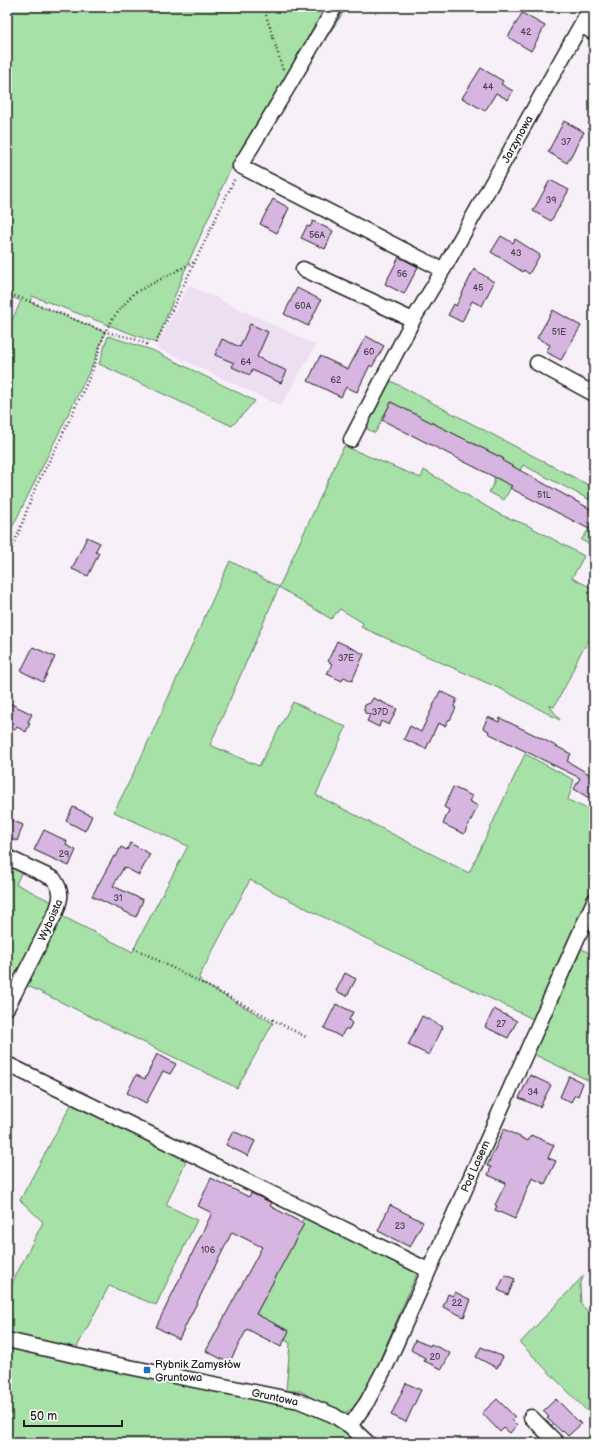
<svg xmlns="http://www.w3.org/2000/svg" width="601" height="1450" viewBox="0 0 601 1450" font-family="'Balsamiq Sans',sans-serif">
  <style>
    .built { fill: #eddef2 }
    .green { fill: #a6e1a7; stroke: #617e62 }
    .building { fill: #d6b5e0; stroke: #1c1c1c }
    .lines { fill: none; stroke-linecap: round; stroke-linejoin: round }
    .minor-casing { stroke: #1c1c1c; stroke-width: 17 }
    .path { stroke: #1c1c1c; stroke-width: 2.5; stroke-dasharray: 1 3; stroke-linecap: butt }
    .minor { stroke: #fff; stroke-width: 14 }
    .poi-dot { fill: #1f6fb2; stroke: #fff; stroke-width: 1.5 }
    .labels { text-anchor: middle; stroke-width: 3.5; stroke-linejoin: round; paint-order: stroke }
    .number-label { font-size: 9px; fill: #4a424d }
    .street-label { font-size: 11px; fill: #1c1c1c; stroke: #fff }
    .poi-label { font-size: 11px; fill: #1c1c1c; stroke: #fff; text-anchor: start }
  </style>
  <rect width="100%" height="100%" fill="#f7f0f9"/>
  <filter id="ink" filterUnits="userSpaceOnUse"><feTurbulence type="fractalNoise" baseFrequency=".025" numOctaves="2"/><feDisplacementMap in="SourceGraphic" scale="8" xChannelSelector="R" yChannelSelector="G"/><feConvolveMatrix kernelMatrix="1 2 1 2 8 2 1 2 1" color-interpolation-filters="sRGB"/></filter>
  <g filter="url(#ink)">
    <path class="built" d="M189,285L316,345L281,406L156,347Z"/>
    <path class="green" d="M7,7H347L320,47L315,24L283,87L228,174L185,270L156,343L32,296L30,302L105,332L93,364L7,538V331L21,301L7,295Z
      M108,336L152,350L255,401L232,426L99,364Z
      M389,380L594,488V502L523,465L504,500L489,492L494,483V478L504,459L391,403L375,433L365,428Z
      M344,446L421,478L424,470L501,515L527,525L584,556L572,578L594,589V633L580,654L567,683L554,707L549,705L560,720L503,690L361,627L363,623L340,609L331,619L279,587L210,745L259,766L293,702L346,727L316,795L469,873L525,754L574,780L568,800L594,812V883L533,1019L353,932L250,880L199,977L202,983L273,1023L237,1088L24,984L60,915L133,952L138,940L188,846L114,812L139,762L230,561L279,587Z
      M594,520V540L591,545L581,540L589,529Z
      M7,862L23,869L16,884L52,902L7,997Z
      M579,947L594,956V1083L531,1053Z
      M73,1101L188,1157L166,1205L197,1220L156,1305L109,1286L76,1349L336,1414L301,1391H286L290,1343L252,1322L305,1215L389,1255L417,1273L373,1376L354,1408L340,1415L374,1443H7V1293L43,1222L20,1200Z
      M584,1275L580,1285L581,1304L594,1318V1418L520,1343Z"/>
    <path class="building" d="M522,13L545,26L531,51L508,37Z
      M481,68L503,81L501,84L513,91L508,100L496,93L485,111L462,98Z
      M564,121L584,132L567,163L548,152Z
      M550,180L569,190L551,221L533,211Z
      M273,199L289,208L277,233L260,224Z
      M313,221L333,231L325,249L301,238L307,226L310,227Z
      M501,236L513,243L515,239L540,255L529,274L524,270L523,272L491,252Z
      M399,257L418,267L404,294L385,284Z
      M474,269L494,282L482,306L472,301L462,322L448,315L454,304L456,306Z
      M297,288L321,300L308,326L284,314Z
      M553,310L581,326L561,360L546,352L550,345L537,338Z
      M250,324L268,332L257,357L287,371L281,383L252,370L250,375L232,367L234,363L215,355L222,339L240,347Z
      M366,336L384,346L372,367L370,365L357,392L346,387L341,397L308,381L320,356L348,369Z
      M391,402L504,459L503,461L594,511V520L589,529L510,488L512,486L382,420Z
      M87,537L100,543L95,552L99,553L88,576L72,569Z
      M337,641L364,654L352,681L344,677L342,681L327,674L332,664L328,661Z
      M33,647L55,657L43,682L21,671Z
      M440,691L457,699L454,707L456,708L450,720L449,719L445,726L438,723L426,749L404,739L410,726L421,732Z
      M373,698L397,709L389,725L381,721L379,727L367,721L370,715L365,713L364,708L365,705L370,703Z
      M7,702L32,714L28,722L30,723L26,732L17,727L15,730L7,725Z
      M488,717L499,722L500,718L535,735L571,754L567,761L594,777V801L574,789L580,778L488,733L489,731L483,728Z
      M453,787L472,796L469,801L478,806L464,834L443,824L449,810L444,807Z
      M73,807L92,816L85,831L66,821Z
      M7,818L23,825L17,841L7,837Z
      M44,830L67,841L66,845L76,850L69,866L34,850Z
      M130,843L150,854L139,875L124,867L113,886L143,900L136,917L92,896L114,856L116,857L121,847L127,850Z
      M345,973L356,979L347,996L336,991Z
      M336,1004L353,1012L349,1020L352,1023L349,1029H345L341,1037L324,1028Z
      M494,1009L517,1021L508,1038L485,1027Z
      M422,1016L443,1027L429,1055L408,1045Z
      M157,1054L176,1064L170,1074L163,1071L146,1103L127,1093L136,1075L145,1079Z
      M530,1075L551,1085L540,1107L519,1098Z
      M569,1076L583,1083L578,1096L575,1095L571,1102L560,1097Z
      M504,1129L528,1141L531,1135L554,1145L548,1158L556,1161L545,1184L532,1178L515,1219L495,1210L497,1206L495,1205L506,1183L488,1175L491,1167L487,1166Z
      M233,1131L255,1141L248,1156L226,1145Z
      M211,1178L249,1197L251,1193L272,1203L270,1206L304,1224L256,1314L289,1331L281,1347L247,1329L229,1363L206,1351L262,1247L232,1232L179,1339L156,1327L212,1213L198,1206Z
      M390,1205L423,1222L410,1247L378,1231Z
      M505,1275L515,1279L508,1295L498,1290Z
      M455,1292L471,1300L464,1317L443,1307L448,1294L453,1296Z
      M415,1340L430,1346L431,1344L450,1353L442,1369L424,1361L425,1358L411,1350Z
      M481,1347L503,1357L497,1368L476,1357Z
      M406,1383L421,1390L406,1422L391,1415Z
      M497,1399L515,1417L512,1420L517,1425L510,1433L504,1428L500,1432L482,1413Z
      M556,1399L581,1424L568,1436L563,1431L562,1432L547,1418L549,1417L543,1411Z"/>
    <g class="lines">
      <defs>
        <path id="minor" d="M335,7L288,87L240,166L443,270
          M581,25L594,33
          M303,269L413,320
          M537,363L594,394
          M351,440L413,320L443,270L591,7
          M7,857L54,879C63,892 61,898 56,912L7,1008
          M7,1064L428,1270
          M7,1340L99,1361L299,1401L333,1415L350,1426L368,1443
          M531,1417L557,1443
          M350,1426L367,1402L387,1364L594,901"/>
      </defs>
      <use href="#minor" class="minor-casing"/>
      <path class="path" d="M266,7V15L283,70
        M7,293L47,308L105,332L113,318L134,293L194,262
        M156,343L235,178
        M7,556L19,532L35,488L58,444L92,372L105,332L132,338L149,345
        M134,948L308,1038"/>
      <use href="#minor" class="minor"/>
    </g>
  </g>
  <rect class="poi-dot" x="143" y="1366" width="8" height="8" rx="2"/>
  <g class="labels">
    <g class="number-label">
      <text x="526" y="35">42</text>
      <text x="488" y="90">44</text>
      <text x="566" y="145">37</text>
      <text x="551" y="203">39</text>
      <text x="317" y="238">56A</text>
      <text x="516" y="256">43</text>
      <text x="402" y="277">56</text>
      <text x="478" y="291">45</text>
      <text x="303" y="309">60A</text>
      <text x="559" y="335">51E</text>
      <text x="369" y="355">60</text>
      <text x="246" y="365">64</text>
      <text x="336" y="383">62</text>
      <text x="544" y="498">51L</text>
      <text x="346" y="661">37E</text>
      <text x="380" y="715">37D</text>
      <text x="64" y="857">29</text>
      <text x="118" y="901">31</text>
      <text x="501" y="1027">27</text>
      <text x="533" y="1095">34</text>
      <text x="400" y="1229">23</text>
      <text x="208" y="1253">106</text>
      <text x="457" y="1306">22</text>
      <text x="435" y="1360">20</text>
    </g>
    <g class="street-label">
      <text transform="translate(517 139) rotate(-61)" y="4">Jarzynowa</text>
      <text transform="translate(50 920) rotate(-66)" y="4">Wyboista</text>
      <text transform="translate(475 1166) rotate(-66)" y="4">Pod Lasem</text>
      <text transform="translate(275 1397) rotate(12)" y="4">Gruntowa</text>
    </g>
    <g class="poi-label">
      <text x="155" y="1368">Rybnik Zamysłów<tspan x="155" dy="13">Gruntowa</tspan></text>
    </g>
  </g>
  <rect width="601" height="1450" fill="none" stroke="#fff" stroke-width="24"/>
  <rect x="12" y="12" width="577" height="1426" fill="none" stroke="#1c1c1c" stroke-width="1.5" filter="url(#ink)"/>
  <path d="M24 1420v6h98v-6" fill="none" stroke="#1c1c1c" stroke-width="2"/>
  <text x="30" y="1420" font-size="12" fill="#1c1c1c" stroke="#ffffff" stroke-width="3" paint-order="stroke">50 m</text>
</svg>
